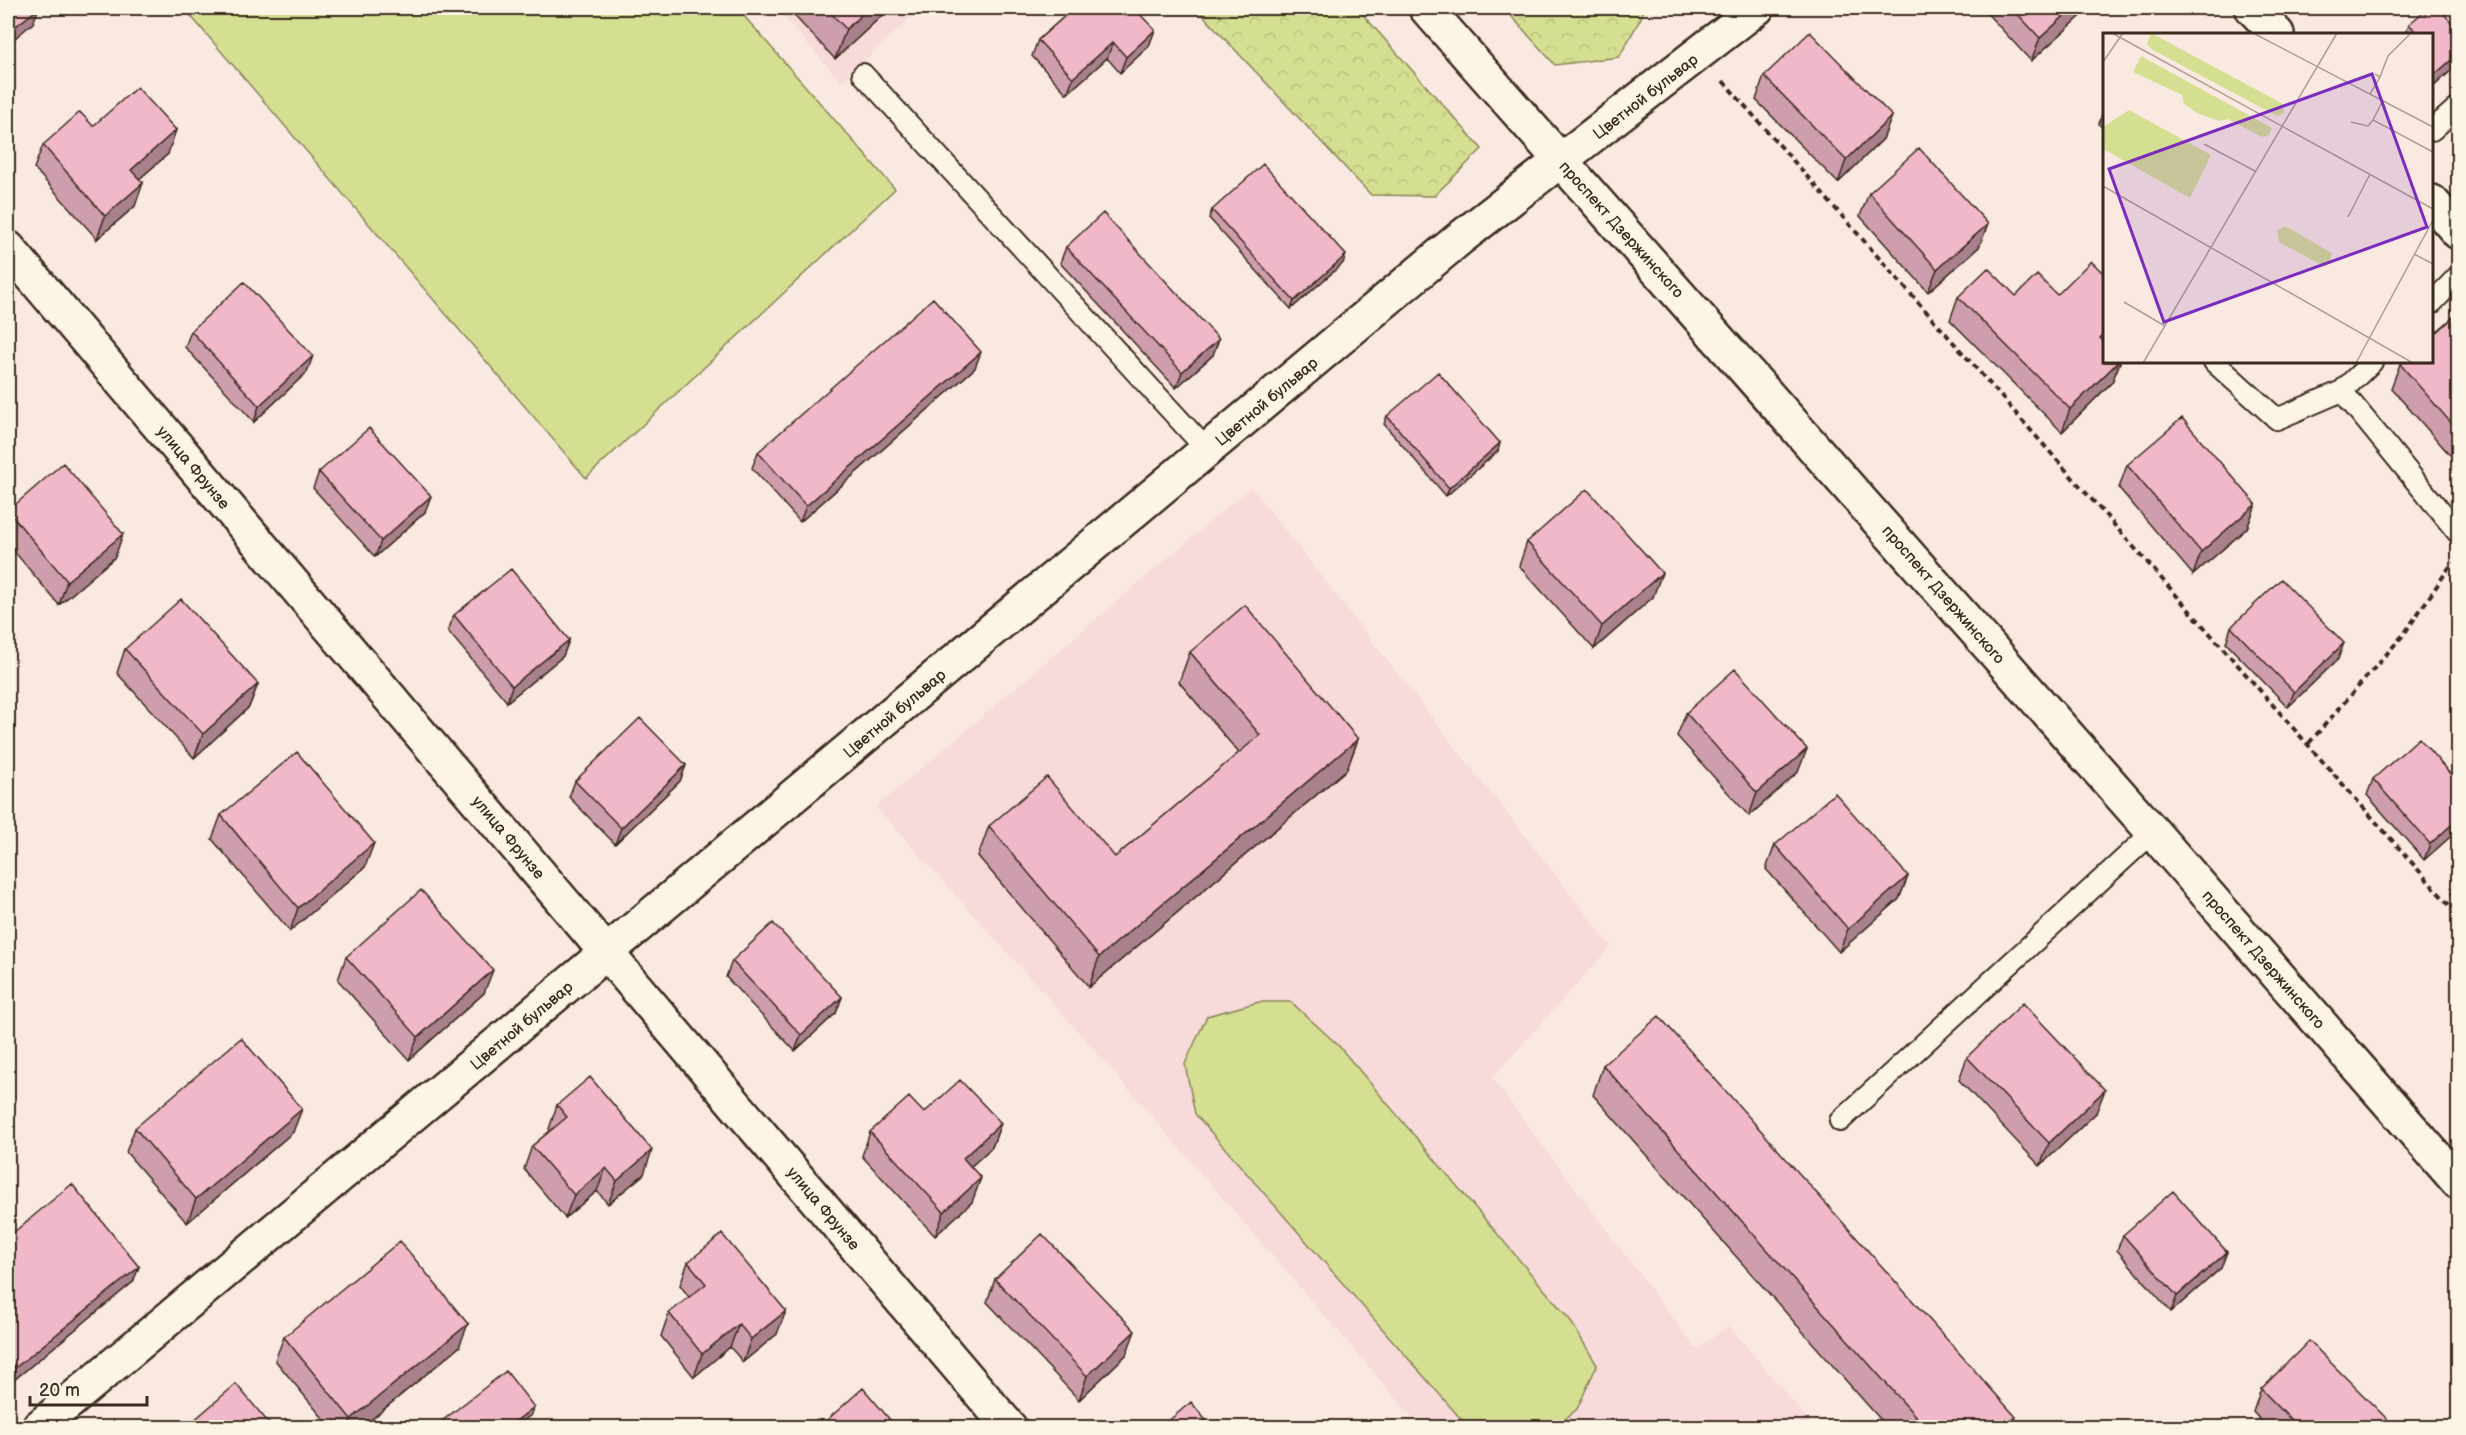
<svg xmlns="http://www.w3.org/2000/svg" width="2466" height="1435" viewBox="0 0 2466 1435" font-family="'Balsamiq Sans',sans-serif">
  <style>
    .built { fill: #f7dad9 }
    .grass { fill: #d4df92; stroke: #888458; stroke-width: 1.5 }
    .forest { fill: url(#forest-crowns); stroke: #888458; stroke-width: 1.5 }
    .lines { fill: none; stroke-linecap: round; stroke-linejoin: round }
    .service-casing { stroke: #3b2a1e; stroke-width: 24 }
    .minor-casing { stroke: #3b2a1e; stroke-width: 38 }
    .primary-casing { stroke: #3b2a1e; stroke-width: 38 }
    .path { stroke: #3b2a1e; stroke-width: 4; stroke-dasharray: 6 4.5; stroke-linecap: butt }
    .service { stroke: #fcf5e5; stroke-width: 20 }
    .minor { stroke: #fcf5e5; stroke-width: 33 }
    .primary { stroke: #fcf5e5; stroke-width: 33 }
    .wall { fill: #cf9eae; stroke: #3b2a1e; stroke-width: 1.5 }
    .shaded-wall { fill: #a9818d; stroke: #3b2a1e; stroke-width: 1.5 }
    .building { fill: #f1b8ca; stroke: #3b2a1e; stroke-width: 1.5 }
    .labels { text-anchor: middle; stroke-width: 5; stroke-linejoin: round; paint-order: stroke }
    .street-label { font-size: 16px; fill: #3b2a1e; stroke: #fcf5e5 }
    .inset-road { fill: none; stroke: #ae9d92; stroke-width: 1.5 }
    .view { fill: #7b2cbf; fill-opacity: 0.15; stroke: #7b2cbf; stroke-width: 3 }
    .inset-edge { fill: none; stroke: #3b2a1e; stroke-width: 3 }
  </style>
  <defs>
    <pattern id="forest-crowns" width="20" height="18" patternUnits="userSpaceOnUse" patternTransform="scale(1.5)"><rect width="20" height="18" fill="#d4df92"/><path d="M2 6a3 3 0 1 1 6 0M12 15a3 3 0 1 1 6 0" fill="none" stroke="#b7c07d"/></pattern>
  </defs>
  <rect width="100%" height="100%" fill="#fae9e0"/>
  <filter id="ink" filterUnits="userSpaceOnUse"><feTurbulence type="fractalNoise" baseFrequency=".0167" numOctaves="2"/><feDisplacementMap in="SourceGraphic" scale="12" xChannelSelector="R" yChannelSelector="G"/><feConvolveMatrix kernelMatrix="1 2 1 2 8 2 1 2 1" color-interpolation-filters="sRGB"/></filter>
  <g filter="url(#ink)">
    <path class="built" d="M776,8H922L841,82Z
      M1251,487L1611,946L1492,1078L1696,1349L1729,1326L1814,1427H1421L1069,1021L876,807Z"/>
    <path class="grass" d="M184,8H737L895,189L586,478Z
      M1259,1002H1291L1338,1045L1570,1320L1597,1365L1577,1409L1556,1427H1468L1195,1114L1185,1064L1207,1016Z"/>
    <path class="forest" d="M1196,8H1357L1482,149L1434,196L1371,195Z
      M1504,8H1643L1641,18L1619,57L1555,65Z"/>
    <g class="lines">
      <defs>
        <path id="service" d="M863,74L1207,450
          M2432,130L2458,107
          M2432,303L2458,276
          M2214,362L2277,419L2342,391
          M2372,362L2342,391L2458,533
          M1840,1121L2153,832"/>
        <path id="minor" d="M2252,8L2277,34
          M2432,202L2458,232
          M8,248L1010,1428
          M38,1428L1459,239L1757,8"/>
        <path id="primary" d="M1426,8L2153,832L2458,1182"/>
      </defs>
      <use href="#service" class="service-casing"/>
      <use href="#minor" class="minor-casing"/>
      <use href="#primary" class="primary-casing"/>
      <path class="path" d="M1723,81L2458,915
        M2309,743L2404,634L2453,562"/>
      <use href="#service" class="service"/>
      <use href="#minor" class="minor"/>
      <use href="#primary" class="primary"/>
    </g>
    <path class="wall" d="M787,8H890L835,59Z
      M1061,8H1134L1149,46L1120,73L1107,58L1067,94L1032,56L1038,40L1067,14Z
      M1982,8H2090L2031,61Z
      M2409,24L2458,30V64L2432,88V34H2405Z
      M1764,76L1892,116L1883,139L1838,183L1756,100Z
      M2104,108V130L2099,124Z
      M93,126L168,154L139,179L135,206L97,239L34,168L43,145Z
      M1869,193L1988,224L1979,247L1928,292L1860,216Z
      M1212,210L1343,263L1291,309L1209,218Z
      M1066,247L1213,355L1176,388L1060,263Z
      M2057,295L2104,362H2120L2112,382L2062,432L1950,320L1958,297Z
      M2458,313V464L2391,388L2400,364Z
      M191,331L307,372L254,422L185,347Z
      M975,368L800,522L752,468L758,452Z
      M1387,416L1498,451L1446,496L1384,424Z
      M2127,465L2256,504L2247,528L2193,575L2119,488Z
      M319,472L425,512L375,557L313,488Z
      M8,510L115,557L59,605L8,544Z
      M1527,542L1653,597L1594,649L1519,566Z
      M454,615L569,640L563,656L507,702L448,631Z
      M2231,627L2338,659L2288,707L2226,643Z
      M125,649L258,684L249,707L194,758L117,673Z
      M1190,652L1358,739L1347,769L1089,987L978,856L989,826L1115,857L1239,753L1179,682Z
      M1686,713L1798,772L1749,816L1677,736Z
      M686,765L680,781L615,844L569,797L575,781Z
      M2373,779L2458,783V830L2424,860L2367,795Z
      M221,815L365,867L290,931L212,839Z
      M1775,845L1908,876L1899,899L1839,952L1766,869Z
      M2458,877V903L2451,894L2457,878Z
      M346,957L484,993L409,1060L338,980Z
      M732,961L842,997L836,1013L795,1051L726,977Z
      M1967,1057L2096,1113L2040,1166L1959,1080Z
      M1603,1065L2012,1428H1888L1593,1095Z
      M557,1105L644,1174L608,1204L597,1191L565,1218L524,1169L532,1146L550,1131L549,1129Z
      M924,1113L1001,1123L992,1147L970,1167L972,1202L935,1236L862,1156L870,1132Z
      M135,1128L293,1132L187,1223L126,1152Z
      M2123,1235L2221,1268L2171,1312L2117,1250Z
      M8,1237L133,1282L9,1384L8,1381Z
      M688,1262L777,1334L743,1362L730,1347L694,1377L661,1336L669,1313L689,1297L680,1285Z
      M995,1279L1126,1355L1079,1400L987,1302Z
      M284,1337L459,1347L361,1428H331L275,1360Z
      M2261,1389L2393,1428H2268L2253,1412Z"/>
    <path class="shaded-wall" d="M39,8L33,23L8,44V32Z
      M869,8H890L835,59L846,29Z
      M2073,8H2090L2031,61L2040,38Z
      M1155,30L1149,46L1120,73L1126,57Z
      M1113,42L1107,58L1067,94L1073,78Z
      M2458,54V64L2432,88V77Z
      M1892,116L1883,139L1838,183L1846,160Z
      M176,130L168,154L123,193L131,170Z
      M143,183L135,206L97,239L105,216Z
      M1988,224L1979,247L1928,292L1937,269Z
      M1346,255L1343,263L1291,309L1294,301Z
      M2104,334V349L2100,338Z
      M1219,339L1213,355L1176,388L1182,372Z
      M981,352L975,368L800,522L806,506Z
      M313,356L307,372L254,422L259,406Z
      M2118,362H2120L2112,382L2062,432L2070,409Z
      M1500,443L1498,451L1446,496L1449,488Z
      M431,496L425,512L375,557L381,541Z
      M2256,504L2247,528L2193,575L2201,552Z
      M123,534L115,557L59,605L67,581Z
      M1662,573L1653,597L1594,649L1602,626Z
      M569,640L563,656L507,702L512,686Z
      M2344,643L2338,659L2288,707L2294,692Z
      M258,684L249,707L194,758L203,734Z
      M1358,739L1347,769L1089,987L1099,957Z
      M1807,749L1798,772L1749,816L1757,793Z
      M686,765L680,781L615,844L621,828Z
      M2458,819V830L2424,860L2430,844Z
      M374,843L365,867L290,931L298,908Z
      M1908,876L1899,899L1839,952L1848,929Z
      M493,970L484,993L409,1060L418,1037Z
      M842,997L836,1013L795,1051L801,1035Z
      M2105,1090L2096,1113L2040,1166L2049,1143Z
      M302,1109L293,1132L187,1223L196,1199Z
      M1001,1123L992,1147L954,1182L963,1158Z
      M652,1150L644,1174L608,1204L617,1181Z
      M606,1168L597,1191L565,1218L574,1195Z
      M981,1178L972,1202L935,1236L944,1212Z
      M2227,1252L2221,1268L2171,1312L2177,1296Z
      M139,1267L133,1282L9,1384L15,1368Z
      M786,1311L777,1334L743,1362L751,1339Z
      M468,1324L459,1347L361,1428H348L351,1419Z
      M739,1324L730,1347L694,1377L702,1354Z
      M1135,1331L1126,1355L1079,1400L1087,1376Z
      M534,1407L531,1415L514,1428H507Z
      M2016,1417L2012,1428H2004Z"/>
    <path class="building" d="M8,8H39L8,32Z
      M826,8H869L846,29Z
      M1074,8H1134L1155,30L1126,57L1113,42L1073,78L1038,40Z
      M2012,8H2073L2040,38Z
      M2428,8H2439L2458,30V54L2432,77V34H2418L2409,24Z
      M1810,32L1892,116L1846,160L1764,76Z
      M137,87L176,130L131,170L143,183L105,216L43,145L80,112L93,126Z
      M1919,148L1988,224L1937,269L1869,193Z
      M1263,164L1346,255L1294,301L1212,210Z
      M1103,213L1219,339L1182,372L1066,247Z
      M2091,261L2104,274V334L2100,338L2104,342V362H2118L2070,409L1958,297L1988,268L2016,296L2037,275L2057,295Z
      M244,282L313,356L259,406L191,331Z
      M933,298L981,352L806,506L758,452Z
      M2458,313V431L2400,364L2403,362H2432V337Z
      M1438,372L1500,443L1449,488L1387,416Z
      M2182,418L2256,504L2201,552L2127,465Z
      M369,428L431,496L381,541L319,472Z
      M63,463L123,534L67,581L8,511Z
      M1587,489L1662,573L1602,626L1527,542Z
      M511,569L569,640L512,686L454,615Z
      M2281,579L2344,643L2294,692L2231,627Z
      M181,599L258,684L203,734L125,649Z
      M1245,605L1358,739L1099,957L989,826L1047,777L1115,857L1260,735L1190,652Z
      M1735,669L1807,749L1757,793L1686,713Z
      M640,718L686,765L621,828L575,781Z
      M2419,738L2458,783V819L2430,844L2373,779Z
      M297,752L374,843L298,908L221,815Z
      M1835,793L1908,876L1848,929L1775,845Z
      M421,890L493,970L418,1037L346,957Z
      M773,923L842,997L801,1035L732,961Z
      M2023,1003L2105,1090L2049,1143L1967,1057Z
      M1659,1016L2016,1417L2004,1428H1926L1603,1065Z
      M241,1038L302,1109L196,1199L135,1128Z
      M590,1077L652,1150L617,1181L606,1168L574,1195L532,1146L567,1117L557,1105Z
      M960,1080L1001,1123L963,1158L981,1178L944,1212L870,1132L909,1097L924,1113Z
      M72,1184L139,1267L15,1368L8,1358V1237Z
      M2173,1191L2227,1252L2177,1296L2123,1235Z
      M722,1234L786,1311L751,1339L739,1324L702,1354L669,1313L706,1284L688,1262Z
      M1042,1234L1135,1331L1087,1376L995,1279Z
      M400,1241L468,1324L351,1419L284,1337Z
      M2309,1341L2394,1426L2392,1428H2299L2261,1389Z
      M506,1371L534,1407L507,1428H433Z
      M236,1384L273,1428H185Z
      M863,1388L897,1428H818Z
      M1191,1402L1212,1428H1160Z"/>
  </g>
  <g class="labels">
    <g class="street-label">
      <text transform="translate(1645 96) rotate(-38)" y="6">Цветной бульвар</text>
      <text transform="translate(1622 229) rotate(48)" y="6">проспект Дзержинского</text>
      <text transform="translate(1266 401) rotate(-40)" y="6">Цветной бульвар</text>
      <text transform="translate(194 467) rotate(50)" y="6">улица Фрунзе</text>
      <text transform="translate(1944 594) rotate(49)" y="6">проспект Дзержинского</text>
      <text transform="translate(894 713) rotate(-40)" y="6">Цветной бульвар</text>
      <text transform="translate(509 837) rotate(50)" y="6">улица Фрунзе</text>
      <text transform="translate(2264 959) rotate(49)" y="6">проспект Дзержинского</text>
      <text transform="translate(521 1025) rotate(-40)" y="6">Цветной бульвар</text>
      <text transform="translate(824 1208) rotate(50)" y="6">улица Фрунзе</text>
    </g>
  </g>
  <g transform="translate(2103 33)">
    <rect width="330" height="330" fill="#fae9e0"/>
    <path d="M26,77L108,122L87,165L0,116V94ZM182,193L229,220L226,231L222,234L176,209L174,198Z" fill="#d4df92"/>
    <path d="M48,0L180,71L181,80L174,83L50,17L44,11ZM38,23L169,95L166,102L159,104L125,86L116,88L94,80L81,71L79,62L30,39Z" fill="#d4df92"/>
    <path class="inset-road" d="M9,0L330,176M150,0L330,94M0,29L20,0M277,44L285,23L308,0M267,61L277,44L272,41M280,67L270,87L330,119M248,89L265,93L270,87M101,111L152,138M0,153L310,330M245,184L267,141M311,221L330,231M21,269L62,293M40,330L234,0M253,330L330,187"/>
    <path class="view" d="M269,41L324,194L61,289L6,136Z"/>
    <rect width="330" height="330" class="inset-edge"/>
  </g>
  <rect width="2466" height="1435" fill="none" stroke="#fcf5e5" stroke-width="30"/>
  <rect x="15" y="15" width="2436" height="1405" fill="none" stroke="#3b2a1e" stroke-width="2" filter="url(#ink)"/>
  <path d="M30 1396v9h117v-9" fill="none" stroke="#3b2a1e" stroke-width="3"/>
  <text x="39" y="1396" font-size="18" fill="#3b2a1e" stroke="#fcf5e5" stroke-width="4.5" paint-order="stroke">20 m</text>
</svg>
